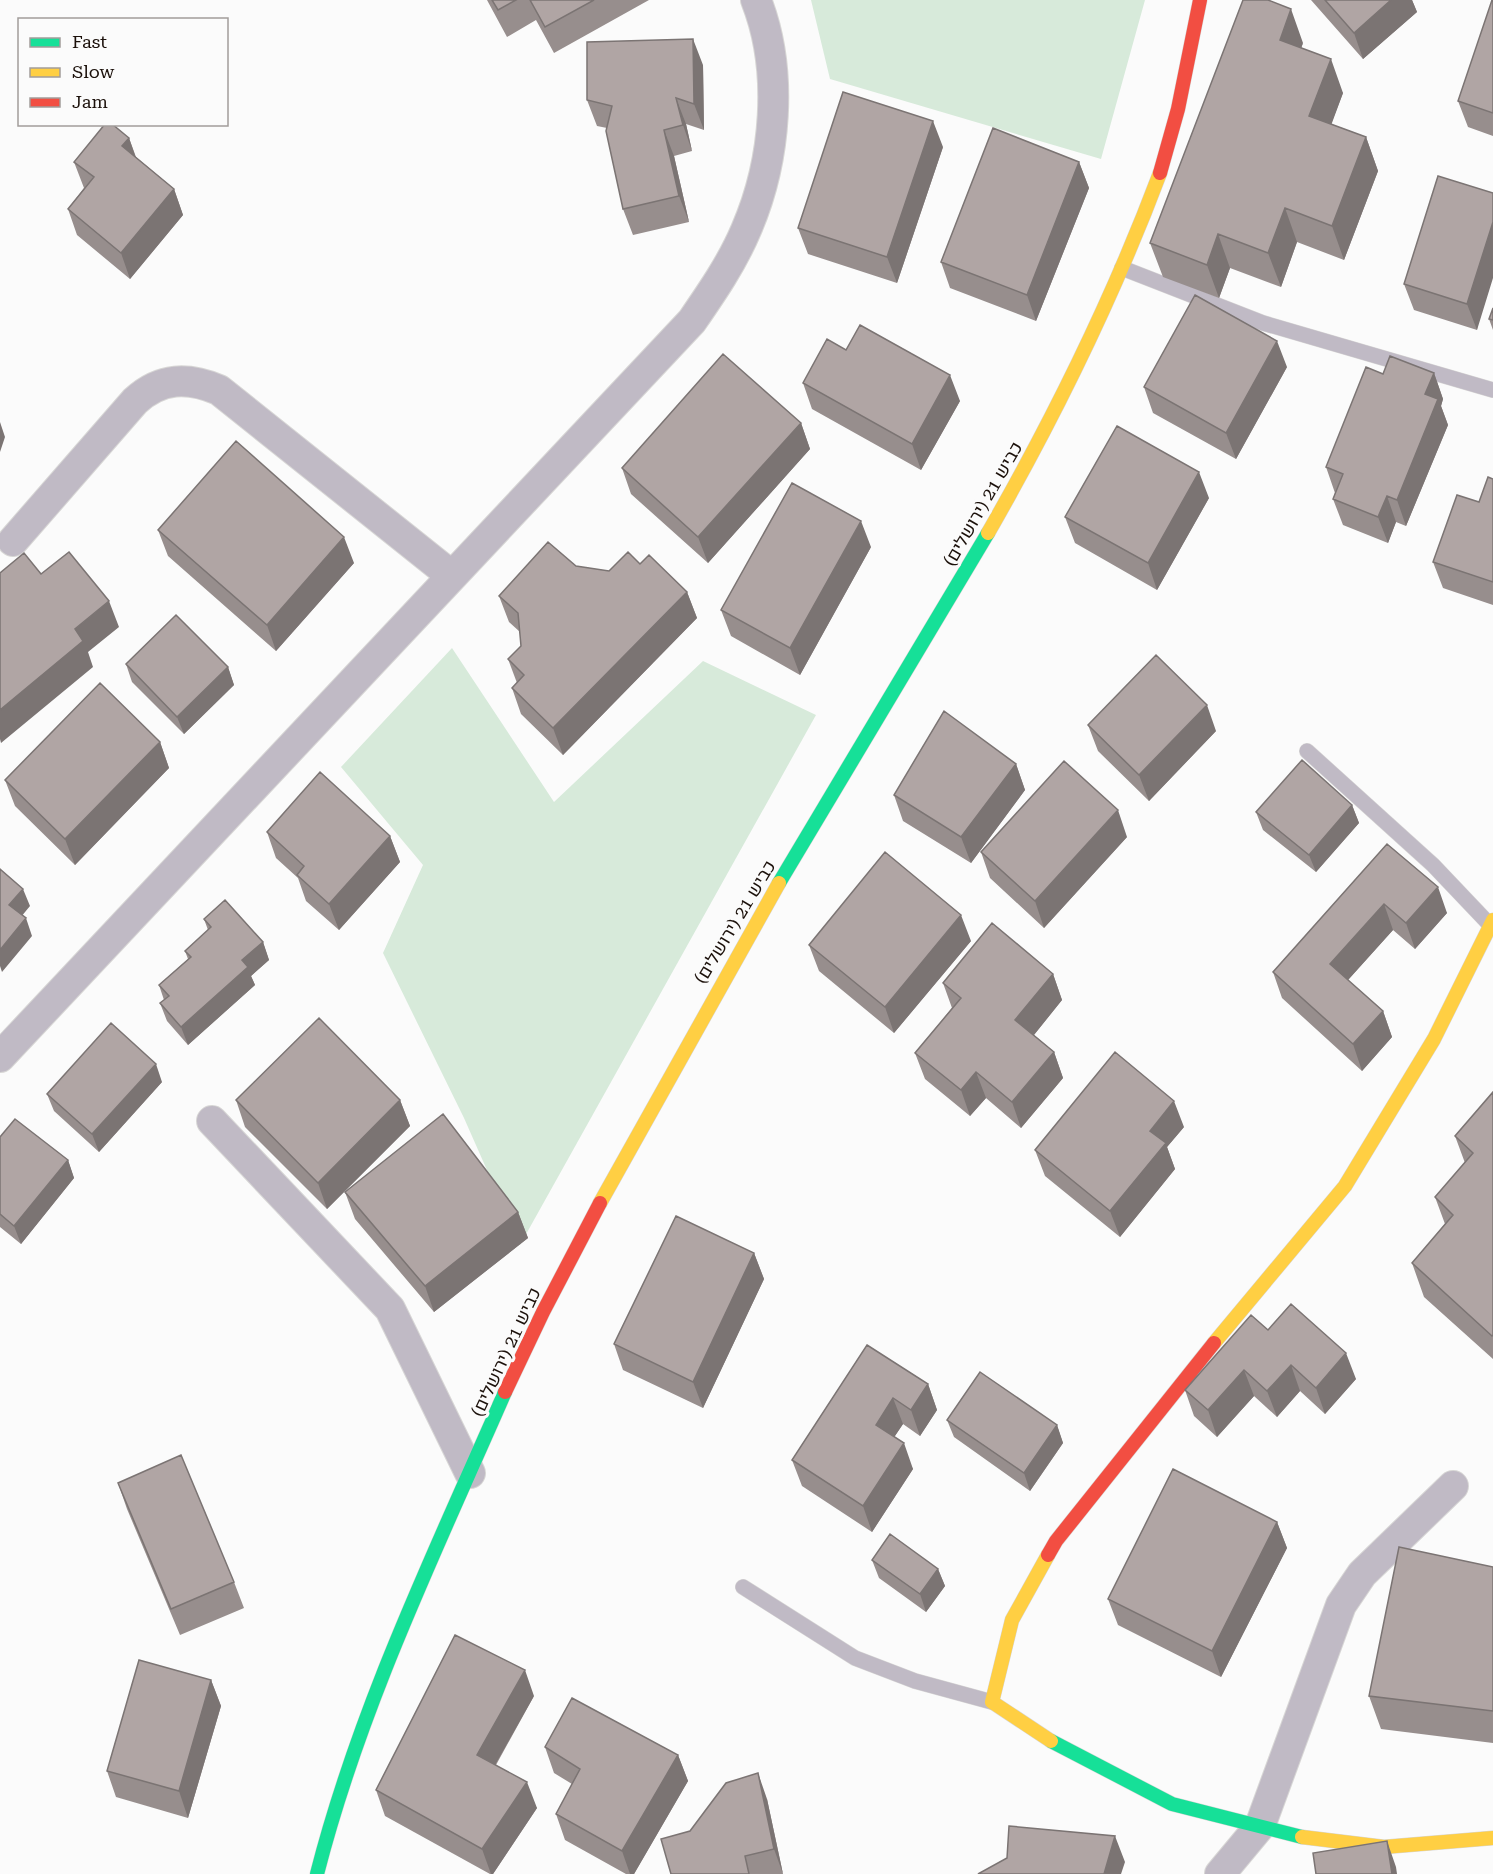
<svg xmlns="http://www.w3.org/2000/svg" width="1493" height="1874" viewBox="0 0 1493 1874" font-family="'Roboto Serif',Heebo,serif">
  <style>
    .green { fill: #d7eada }
    .lines { fill: none; stroke-linecap: round; stroke-linejoin: round }
    .lane-casing { stroke: #d7d6d5; stroke-width: 16 }
    .street-casing { stroke: #d7d6d5; stroke-width: 32 }
    .fast-casing { stroke: #d7d6d5; stroke-width: 15 }
    .slow-casing { stroke: #d7d6d5; stroke-width: 15 }
    .jam-casing { stroke: #d7d6d5; stroke-width: 15 }
    .lane { stroke: #c0bac5; stroke-width: 15 }
    .street { stroke: #c0bac5; stroke-width: 30 }
    .fast { stroke: #16e098; stroke-width: 14 }
    .slow { stroke: #ffcf43; stroke-width: 14 }
    .jam { stroke: #f24e42; stroke-width: 14 }
    .wall { fill: #978e8d }
    .shaded-wall { fill: #7b7473 }
    .building { fill: #b0a5a4; stroke: #7b7473; stroke-width: 1.5 }
    .labels { text-anchor: middle; stroke-width: 6; stroke-linejoin: round; paint-order: stroke }
    .street-label { font-size: 18px; fill: #1c110b; stroke: #fbfbfb }
  </style>
  <rect width="100%" height="100%" fill="#fbfbfb"/>
  <path class="green" d="M811,0H1145L1101,159L830,79Z
    M452,648L554,802L703,661L816,715L520,1245L464,1118L383,953L423,865L341,767Z"/>
  <g class="lines">
    <defs>
      <path id="lane" d="M1122,268L1263,323L1493,390
        M1307,751L1433,865L1491,926
        M743,1587L855,1658L915,1681L992,1702"/>
      <path id="street" d="M13,541L135,401C161,377 188,377 219,390L452,576
        M0,1057L692,321C712,292 732,263 746,230C776,161 784,71 756,0
        M212,1121L390,1309L470,1473
        M1220,1874L1260,1826L1341,1605L1362,1574L1453,1486"/>
      <path id="fast" d="M779,883L988,533
        M1051,1741L1172,1804L1302,1837
        M317,1874C360,1706 436,1550 505,1392"/>
      <path id="slow" d="M988,533C1055,416 1113,298 1160,173
        M600,1203L779,883
        M1214,1343L1345,1186L1434,1039L1493,920
        M1048,1555L1012,1620L992,1702L1051,1741
        M1302,1837L1384,1847L1493,1838"/>
      <path id="jam" d="M1160,173L1178,109L1200,0
        M505,1392L543,1312L600,1203
        M1048,1555L1056,1541L1214,1343"/>
    </defs>
    <use href="#lane" class="lane-casing"/>
    <use href="#street" class="street-casing"/>
    <use href="#fast" class="fast-casing"/>
    <use href="#slow" class="slow-casing"/>
    <use href="#jam" class="jam-casing"/>
    <use href="#lane" class="lane"/>
    <use href="#street" class="street"/>
    <use href="#fast" class="fast"/>
    <use href="#slow" class="slow"/>
    <use href="#jam" class="jam"/>
  </g>
  <path class="wall" d="M487,0H649L554,53L536,20L507,37Z
    M1311,0H1412L1417,12L1363,59Z
    M1493,0V136L1468,127L1458,101Z
    M1303,43L1301,48L1343,93L1331,124L1366,137L1378,171L1344,260L1297,242L1281,287L1230,268L1219,298L1163,277L1150,243Z
    M703,65L704,130L686,124L692,151L674,156L689,222L633,235L623,209L607,128L597,126L587,100Z
    M129,138L136,157L174,189L183,215L130,279L77,235L68,209L84,188L74,162Z
    M943,147L897,283L808,254L798,228Z
    M1079,162L1089,188L1036,321L950,288L941,262Z
    M1493,193L1477,330L1414,310L1404,284Z
    M1493,308V330L1489,319Z
    M846,350L960,401L921,470L812,409L803,383Z
    M1287,367L1236,459L1153,413L1144,387Z
    M1434,373L1443,399L1441,406L1448,425L1406,526L1396,522L1388,543L1343,525L1333,499L1335,493L1326,467L1383,374Z
    M801,423L810,449L708,563L631,494L622,468Z
    M1493,479V605L1443,588L1433,562L1479,502Z
    M1209,498L1157,590L1075,543L1065,517Z
    M158,530L354,563L276,651L168,556Z
    M871,547L800,675L731,636L721,610Z
    M640,564L687,592L697,618L563,755L521,714L512,688L517,683L508,659L521,646L520,632L509,622L499,596L576,566L609,571Z
    M126,664L228,667L234,685L184,734L132,682Z
    M1088,725L1216,731L1149,801L1098,751Z
    M160,742L169,768L75,865L15,806L5,780Z
    M1016,764L1025,790L971,863L903,821L894,795Z
    M1352,805L1359,823L1316,872L1263,830L1256,812Z
    M267,832L390,836L400,862L339,930L306,901L298,878L276,858Z
    M1127,837L1044,928L990,878L981,852Z
    M1387,844L1447,913L1415,949L1393,930L1348,980L1383,1011L1392,1037L1362,1071L1282,998L1273,972Z
    M204,919L263,942L269,960L251,976L255,985L188,1045L167,1021L160,1003L164,1000L159,985L188,959L185,951L208,930Z
    M971,941L894,1033L819,971L809,945Z
    M1053,974L1062,1000L1034,1035L1054,1052L1063,1078L1021,1128L986,1098L970,1116L925,1079L915,1053L952,1008L943,983Z
    M162,1082L99,1152L54,1111L47,1094Z
    M1493,1092V1359L1424,1297L1412,1263L1445,1224L1435,1197L1465,1163L1455,1136Z
    M236,1100H400L410,1126L327,1209L245,1127Z
    M1184,1127L1167,1147L1175,1169L1120,1237L1045,1176L1035,1150Z
    M0,1137L68,1160L74,1178L21,1244L0,1227Z
    M345,1192L518,1212L528,1238L434,1312L355,1219Z
    M754,1253L764,1279L703,1408L623,1370L614,1344Z
    M1268,1330L1356,1379L1325,1414L1300,1391L1277,1417L1254,1396L1217,1437L1194,1416L1185,1390Z
    M867,1345L928,1384L937,1410L920,1436L903,1424L894,1437L913,1469L872,1532L802,1486L792,1460Z
    M947,1420L1057,1425L1063,1443L1030,1491L954,1437Z
    M118,1483L234,1582L244,1608L180,1635L127,1509Z
    M1277,1522L1287,1548L1221,1677L1118,1625L1108,1599Z
    M872,1560L938,1569L945,1586L926,1612L879,1578Z
    M1493,1567V1743L1381,1729L1369,1696Z
    M211,1680L221,1706L188,1818L116,1797L107,1771Z
    M534,1696L496,1765L537,1808L493,1874H490L385,1816L376,1790Z
    M545,1747L678,1755L688,1781L634,1874H626L565,1840L556,1814L572,1784L554,1773Z
    M767,1799L783,1874H671L690,1831Z"/>
  <path class="shaded-wall" d="M1391,0H1412L1417,12L1363,59L1354,33Z
    M1291,9L1303,43L1292,74L1280,40Z
    M693,39L703,65L704,130L694,104Z
    M1331,59L1343,93L1322,150L1309,116Z
    M676,98L686,124L692,151L683,125Z
    M933,121L943,147L897,283L887,257Z
    M664,130L674,156L689,222L679,196Z
    M1366,137L1378,171L1344,260L1332,226Z
    M129,138L138,164L122,146Z
    M1079,162L1089,188L1036,321L1027,295Z
    M174,189L183,215L130,279L121,253Z
    M1285,208L1297,242L1281,287L1268,253Z
    M1493,222V278L1477,330L1467,304Z
    M1218,234L1230,268L1219,298L1207,265Z
    M1277,341L1287,367L1236,459L1226,433Z
    M1434,373L1443,399L1441,406L1448,425L1406,526L1397,500L1425,394Z
    M950,375L960,401L921,470L912,444Z
    M0,422L5,437L0,452Z
    M801,423L810,449L708,563L698,537Z
    M1199,472L1209,498L1157,590L1148,563Z
    M1387,496L1396,522L1388,543L1378,517Z
    M861,521L871,547L800,675L790,648Z
    M344,537L354,563L276,651L267,625Z
    M687,592L697,618L563,755L553,728Z
    M109,601L119,627L88,652L93,667L1,743L0,739V710L75,629Z
    M228,667L234,685L184,734L177,717Z
    M1207,705L1216,731L1149,801L1139,775Z
    M160,742L169,768L75,865L65,839Z
    M1016,764L1025,790L971,863L961,837Z
    M1352,805L1359,823L1316,872L1309,855Z
    M1118,810L1127,837L1044,928L1035,901Z
    M390,836L400,862L339,930L329,904Z
    M1438,887L1447,913L1415,949L1406,923Z
    M23,889L30,906L16,923L9,905Z
    M1384,904L1393,930L1339,990L1330,964Z
    M961,915L971,941L894,1033L885,1007Z
    M26,918L32,936L2,972L0,966V950Z
    M263,942L269,960L251,976L255,985L188,1045L181,1027L242,960Z
    M1053,974L1062,1000L1025,1046L1015,1020Z
    M1383,1011L1392,1037L1362,1071L1353,1044Z
    M1054,1052L1063,1078L1021,1128L1012,1102Z
    M156,1064L162,1082L99,1152L92,1134Z
    M976,1072L986,1098L970,1116L961,1090Z
    M400,1100L410,1126L327,1209L318,1183Z
    M1174,1101L1184,1127L1167,1147L1175,1169L1120,1237L1110,1211L1150,1131Z
    M68,1160L74,1178L21,1244L14,1226Z
    M518,1212L528,1238L434,1312L425,1286Z
    M754,1253L764,1279L703,1408L693,1382Z
    M1346,1353L1356,1379L1325,1414L1316,1388Z
    M1291,1365L1300,1391L1277,1417L1267,1391Z
    M1244,1370L1254,1396L1217,1437L1208,1410Z
    M928,1384L937,1410L920,1436L911,1410Z
    M893,1398L903,1424L885,1451L876,1425Z
    M1057,1425L1063,1443L1030,1491L1024,1473Z
    M904,1443L913,1469L872,1532L863,1506Z
    M1277,1522L1287,1548L1221,1677L1212,1651Z
    M938,1569L945,1586L926,1612L920,1594Z
    M525,1670L534,1696L486,1781L477,1755Z
    M211,1680L221,1706L188,1818L179,1791Z
    M678,1755L688,1781L634,1874H630L622,1851Z
    M758,1773L767,1799L783,1874L774,1849Z
    M527,1782L537,1808L493,1874H491L482,1849Z
    M1115,1836L1125,1862L1121,1874H1104Z
    M1387,1841L1396,1867L1397,1874H1392Z"/>
  <path class="building" d="M492,0H516L498,10Z
    M530,0H594L545,27Z
    M1243,0H1268L1291,9L1280,40L1331,59L1309,116L1366,137L1332,226L1285,208L1268,253L1218,234L1207,265L1150,243Z
    M1325,0H1391L1354,33Z
    M1492,0H1493V113L1458,101Z
    M693,39L694,104L676,98L683,125L664,130L679,196L623,209L606,131L612,106L587,100V42Z
    M843,92L933,121L887,257L798,228Z
    M105,124H112L129,138L122,146L174,189L121,253L68,209L94,177L74,162Z
    M993,128L1079,162L1027,295L941,262Z
    M1438,176L1493,193V222L1467,304L1404,284Z
    M1195,295L1277,341L1226,433L1144,387Z
    M1493,308V320L1489,319Z
    M860,325L950,375L912,444L803,383L827,339L846,350Z
    M723,354L801,423L698,537L622,468Z
    M1390,356L1434,373L1425,394L1438,399L1397,500L1387,496L1378,517L1333,499L1343,474L1326,467L1366,367L1383,374Z
    M1117,426L1199,472L1148,563L1065,517Z
    M236,441L344,537L267,625L158,530Z
    M1488,477L1493,479V582L1433,562L1457,495L1479,502Z
    M792,483L861,521L790,648L721,610Z
    M548,542L576,566L609,571L628,552L640,564L649,555L687,592L553,728L512,688L524,675L508,659L521,646L518,613L499,596Z
    M69,552L109,601L75,629L83,641L0,710V573L24,553L41,574Z
    M176,615L228,667L177,717L126,664Z
    M1156,655L1207,705L1139,775L1088,725Z
    M100,683L160,742L65,839L5,780Z
    M944,711L1016,764L961,837L894,795Z
    M1302,760L1352,805L1309,855L1256,812Z
    M1064,761L1118,810L1035,901L981,852Z
    M320,772L390,836L329,904L297,875L304,866L267,832Z
    M1387,844L1438,887L1406,923L1384,904L1330,964L1383,1011L1353,1044L1273,972Z
    M885,852L961,915L885,1007L809,945Z
    M0,869L23,889L9,905L26,918L0,950Z
    M225,900L263,942L242,960L248,967L181,1027L160,1003L169,996L159,985L191,957L185,951L211,927L204,919Z
    M992,923L1053,974L1015,1020L1054,1052L1012,1102L976,1072L961,1090L915,1053L961,998L943,983Z
    M319,1018L400,1100L318,1183L236,1100Z
    M111,1023L156,1064L92,1134L47,1094Z
    M1115,1052L1174,1101L1150,1131L1166,1143L1110,1211L1035,1150Z
    M1493,1092V1335L1492,1336L1412,1263L1453,1215L1435,1197L1473,1153L1455,1136Z
    M443,1114L518,1212L425,1286L345,1192Z
    M15,1119L68,1160L14,1226L0,1214V1137Z
    M676,1216L754,1253L693,1382L614,1344Z
    M1291,1304L1346,1353L1316,1388L1291,1365L1267,1391L1244,1370L1208,1410L1185,1390L1251,1315L1268,1330Z
    M867,1345L928,1384L911,1410L893,1398L876,1425L904,1443L863,1506L792,1460Z
    M980,1372L1057,1425L1024,1473L947,1420Z
    M181,1455L234,1582L171,1609L118,1483Z
    M1173,1469L1277,1522L1212,1651L1108,1599Z
    M890,1534L938,1569L920,1594L872,1560Z
    M1399,1547L1493,1567V1711L1369,1696Z
    M455,1635L525,1670L477,1755L527,1782L482,1849L376,1790Z
    M139,1660L211,1680L179,1791L107,1771Z
    M572,1698L678,1755L622,1851L556,1814L580,1769L545,1747Z
    M758,1773L774,1849L745,1856L749,1874H671L661,1839L690,1831L726,1783Z
    M1009,1826L1115,1836L1104,1874H978L1007,1858Z
    M1387,1841L1392,1874H1316L1313,1853Z"/>
  <g class="labels">
    <g class="street-label">
      <text transform="translate(983 504) rotate(-60)" y="6">כביש 21 (ירושלים)</text>
      <text transform="translate(735 922) rotate(-59)" y="6">כביש 21 (ירושלים)</text>
      <text transform="translate(506 1352) rotate(-65)" y="6">כביש 21 (ירושלים)</text>
    </g>
  </g>
  <rect x="18" y="18" width="210" height="108" fill="#fbfbfb" stroke="#a29d9b" stroke-width="1.5"/>
  <rect x="30" y="38" width="30" height="9" fill="#16e098" stroke="#a29d9b" stroke-width="1.5"/>
  <text x="72" y="48" font-size="18" fill="#1c110b">Fast</text>
  <rect x="30" y="68" width="30" height="9" fill="#ffcf43" stroke="#a29d9b" stroke-width="1.5"/>
  <text x="72" y="78" font-size="18" fill="#1c110b">Slow</text>
  <rect x="30" y="98" width="30" height="9" fill="#f24e42" stroke="#a29d9b" stroke-width="1.5"/>
  <text x="72" y="108" font-size="18" fill="#1c110b">Jam</text>
</svg>
